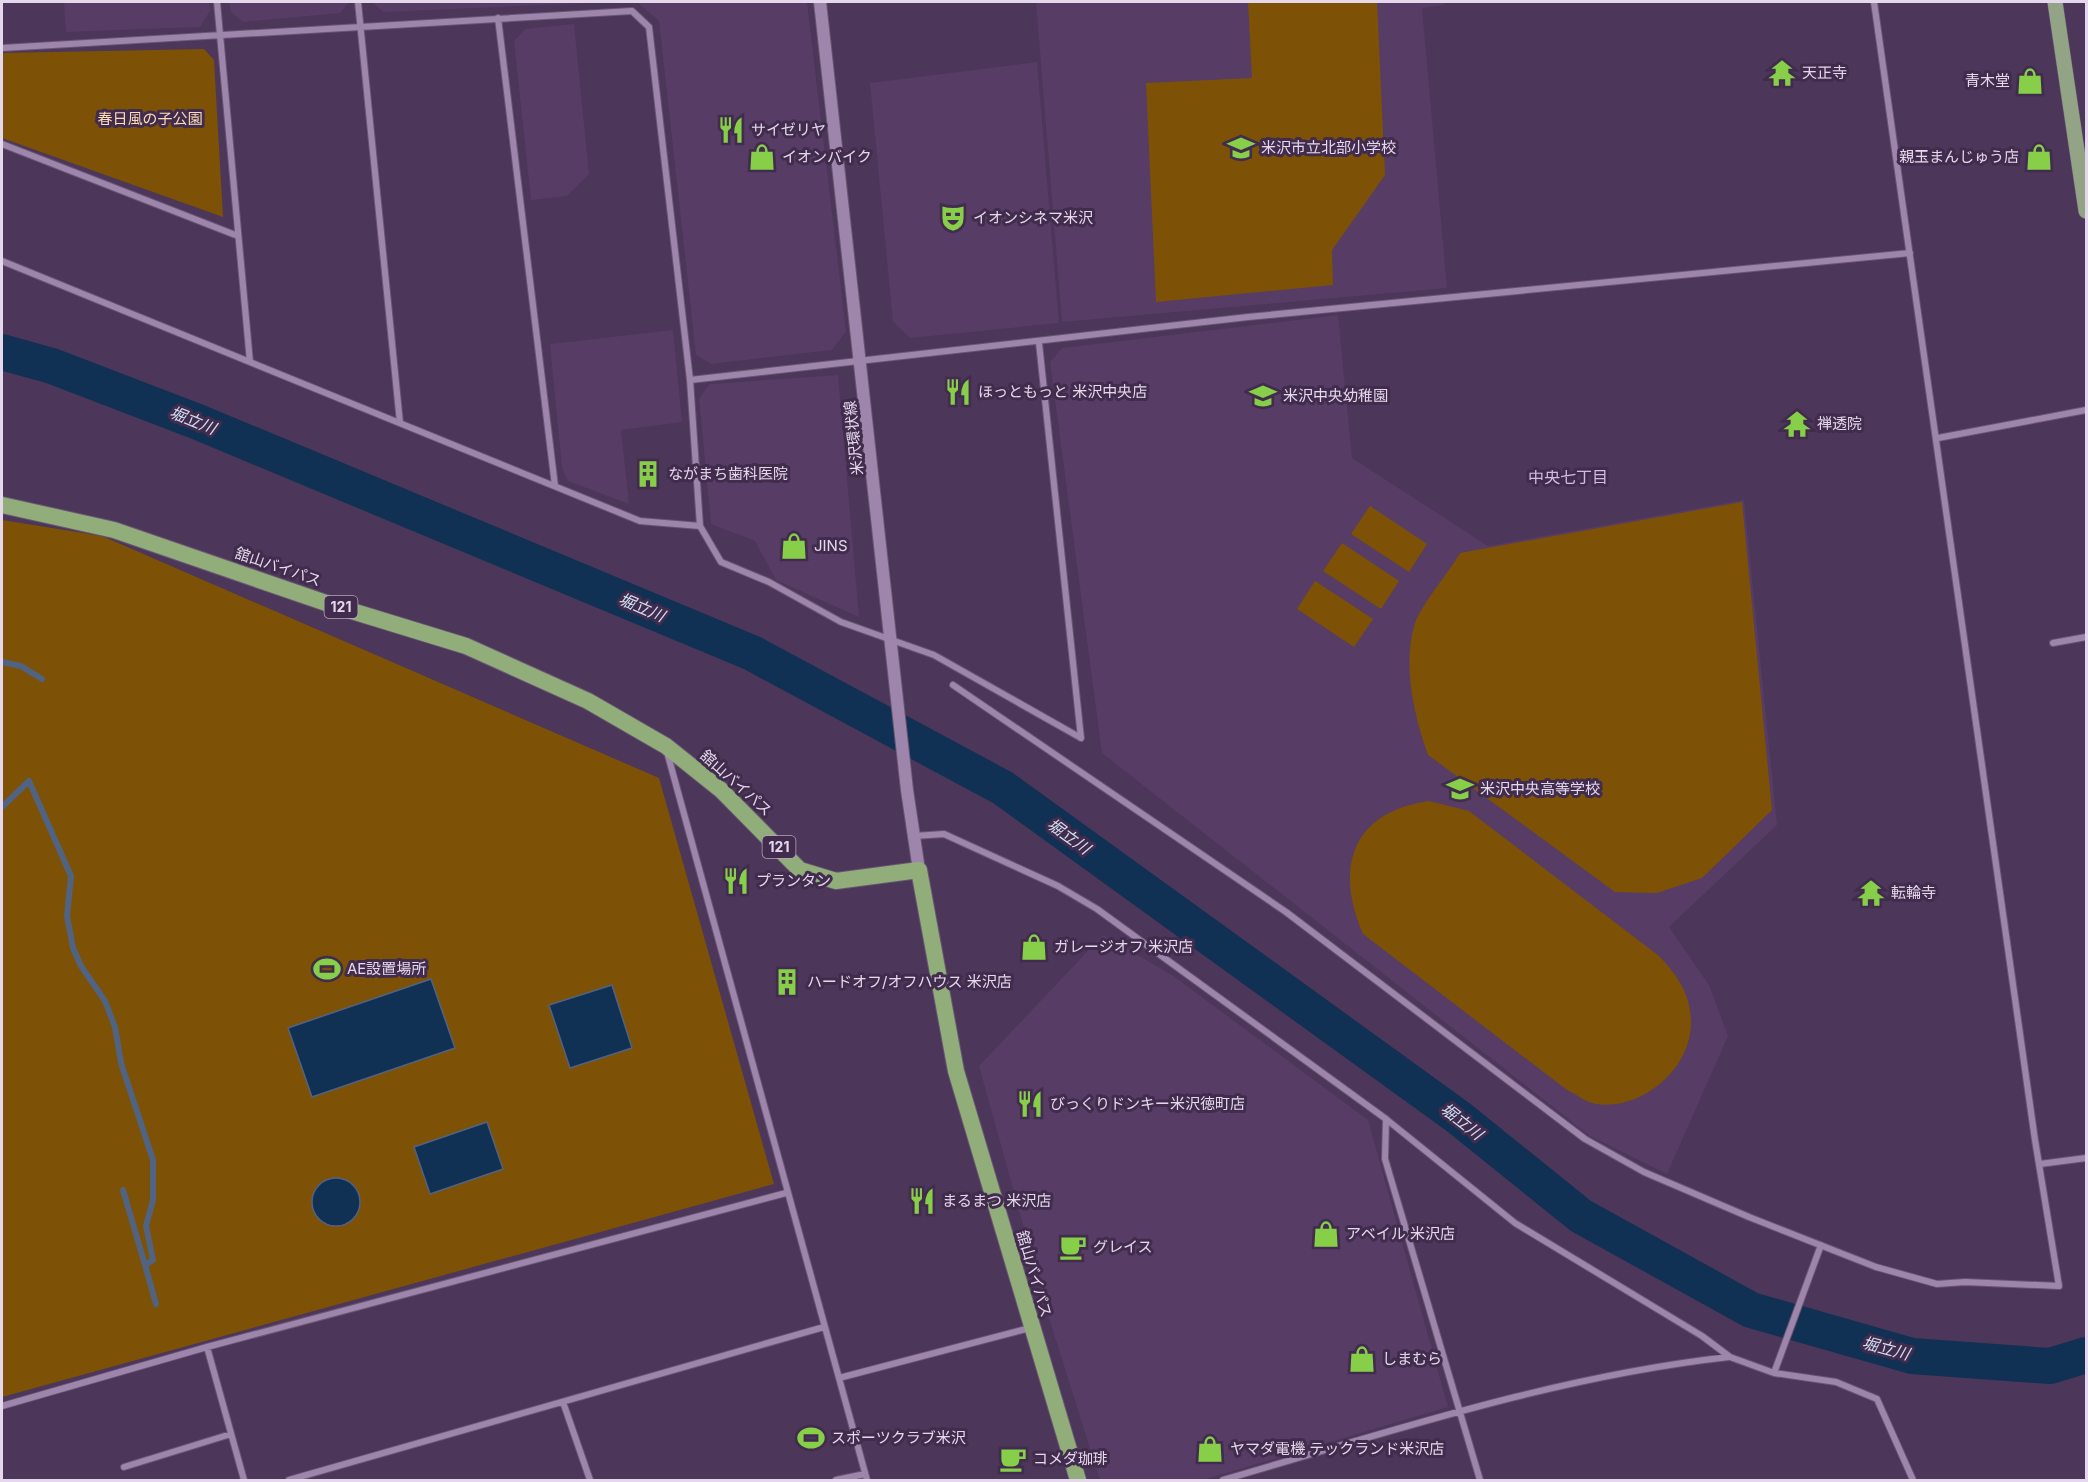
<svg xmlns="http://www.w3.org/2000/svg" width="2088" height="1482" viewBox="0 0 2088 1482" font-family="Inter,'Noto Sans JP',sans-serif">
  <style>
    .built { fill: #573c65 }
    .green { fill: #7d5206 }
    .water { fill: #103154; stroke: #506382; stroke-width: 1.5 }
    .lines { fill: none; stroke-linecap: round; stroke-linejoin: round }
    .stream { stroke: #506382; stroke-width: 6 }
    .river { stroke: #103154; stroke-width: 36 }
    .minor-casing { stroke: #685572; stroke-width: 8 }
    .secondary-casing { stroke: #685572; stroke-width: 14 }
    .primary-casing { stroke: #685572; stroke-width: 16 }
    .trunk-casing { stroke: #685572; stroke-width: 18 }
    .minor { stroke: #9e85ac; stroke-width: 6 }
    .secondary { stroke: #9e85ac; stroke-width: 12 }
    .primary { stroke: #93a386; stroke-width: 15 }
    .trunk { stroke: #90ad7a; stroke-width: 16 }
    .labels { text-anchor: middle; stroke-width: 6; stroke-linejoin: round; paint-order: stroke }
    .shield { fill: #412c4d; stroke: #b4a4bd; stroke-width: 1.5 }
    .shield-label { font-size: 14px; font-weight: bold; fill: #e5d8ed }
    .poi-label { font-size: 15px; fill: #e5d8ed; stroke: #412c4d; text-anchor: start }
    .park-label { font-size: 15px; fill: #fbdcb5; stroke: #412c4d }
    .street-label { font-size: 15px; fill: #e5d8ed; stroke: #412c4d }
    .water-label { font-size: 16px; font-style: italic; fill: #d0e0f3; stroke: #412c4d }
    .neighbourhood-label { font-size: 16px; fill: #d4bae3; stroke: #412c4d }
  </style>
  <rect width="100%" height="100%" fill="#4c3659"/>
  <path class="built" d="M64,2H209L210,11L200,27L66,32Z
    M229,2H349L340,13L243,22L231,12Z
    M372,2H371H610L383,12Z
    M637,2H807L846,331L832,350L711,364L696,355L659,21Z
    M1036,2H1444V5L1422,8L1447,288L1062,322Z
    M574,24L589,174L567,196L531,200L514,41L525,29Z
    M1037,62L1059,323L910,338L893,322L870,83Z
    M1338,315L1352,458L1488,546L1744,500L1777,825L1669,927L1709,985L1728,1036L1667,1174L1590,1136L1102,753L1050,362L1062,348Z
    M673,330L682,422L621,430L629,504L568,481L562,468L550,344Z
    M838,375L859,617L776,580L755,541L711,524L699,398L710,384Z
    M1103,935L1172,975L1368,1120L1448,1407L1203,1480H1100L1049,1318L979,1066Z"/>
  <path class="green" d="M1248,2H1377L1385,175L1332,250L1333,285L1156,302L1146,83L1252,78Z
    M204,49L214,60L223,217L2,138V53Z
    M1742,502L1772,810L1702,878L1657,893L1615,892L1428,755C1414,716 1402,664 1415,623C1422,604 1449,572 1460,553Z
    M1370,506L1427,544L1409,572L1351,534Z
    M2,520L102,536L659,778L774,1184L2,1397Z
    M1342,543L1399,581L1381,609L1323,571Z
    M1315,581L1373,619L1354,647L1297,609Z
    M1429,801L1469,811L1659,956C1674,972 1687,988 1690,1011C1699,1062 1646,1111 1596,1104C1587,1103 1576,1094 1567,1090L1363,934C1334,867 1352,812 1429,801Z"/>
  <path class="water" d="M431,979L455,1048L312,1097L288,1028Z
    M612,985L632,1048L570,1068L549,1005Z
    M487,1122L503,1169L430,1194L414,1147Z
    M312 1202a24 24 0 1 1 48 0a24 24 0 1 1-48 0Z"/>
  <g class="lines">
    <path class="stream" d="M2,662L21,666L42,679
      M2,807L29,781L71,876L67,916L73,948L81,966L105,1001L115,1027L121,1063L153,1160V1200L146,1226L153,1260L145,1265L156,1304
      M123,1190L145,1265"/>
    <path class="river" d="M2,352L52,366L198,422L752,653L1003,788L1458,1117L1581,1216L1751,1310L1912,1356L2050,1366L2086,1355"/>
    <defs>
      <path id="minor" d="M217,2L250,362
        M358,2L400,423
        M498,18L555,486
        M2,48L632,11L649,27L690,380L700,526L721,562L769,582L841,622L934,655L1081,738
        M2,144L238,236
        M2,261L640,521L700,526
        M1039,343L1081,738
        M690,380L1248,317L1910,253
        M1938,438L2086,410
        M2053,643L2086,637
        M953,685L1286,912L1585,1139L1644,1172L1749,1217L1876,1267L1937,1284L1965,1282L2059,1286L2035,1140L1874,2
        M667,752L867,1480
        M914,836L944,834L1058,886L1097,909L1386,1119L1515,1223L1702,1336L1730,1357L1774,1373L1836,1382L1877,1399L1913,1480
        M1386,1119L1385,1159L1480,1480
        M2040,1164L2086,1158
        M207,1347L244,1480
        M1774,1373L1821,1245
        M839,1378L1030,1328
        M563,1402L590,1480
        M2,1406L207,1347L786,1193
        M124,1467L231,1434
        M289,1480L824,1327
        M836,1480L865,1474
        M1223,1480C1389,1432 1557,1376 1729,1357"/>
      <path id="secondary" d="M820,2L907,790L919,870"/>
      <path id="primary" d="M2055,2L2086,211"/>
      <path id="trunk" d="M2,505L114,530L329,604L466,646L588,701L666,746L721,790L800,870L836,881L919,870L956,1071L1078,1480"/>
    </defs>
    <use href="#minor" class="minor-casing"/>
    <use href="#secondary" class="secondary-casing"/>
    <use href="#primary" class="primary-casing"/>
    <use href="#trunk" class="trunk-casing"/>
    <use href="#minor" class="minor"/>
    <use href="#secondary" class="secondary"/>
    <use href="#primary" class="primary"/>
    <use href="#trunk" class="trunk"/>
  </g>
  <defs>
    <symbol id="temple-bare" viewBox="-9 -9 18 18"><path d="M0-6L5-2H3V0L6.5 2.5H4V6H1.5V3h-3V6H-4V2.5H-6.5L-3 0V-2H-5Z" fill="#88cf49" stroke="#412c4d" stroke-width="2.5" paint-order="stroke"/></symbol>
    <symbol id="shop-bare" viewBox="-9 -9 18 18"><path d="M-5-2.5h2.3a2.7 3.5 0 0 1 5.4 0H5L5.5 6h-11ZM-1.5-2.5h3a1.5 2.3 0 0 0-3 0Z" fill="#88cf49" stroke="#412c4d" stroke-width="2.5" paint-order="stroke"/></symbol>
    <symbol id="restaurant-bare" viewBox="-9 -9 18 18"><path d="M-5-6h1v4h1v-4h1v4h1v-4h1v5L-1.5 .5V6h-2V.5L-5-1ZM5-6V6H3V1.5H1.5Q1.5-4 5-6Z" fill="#88cf49" stroke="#412c4d" stroke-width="2.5" paint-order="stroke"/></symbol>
    <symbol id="school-bare" viewBox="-9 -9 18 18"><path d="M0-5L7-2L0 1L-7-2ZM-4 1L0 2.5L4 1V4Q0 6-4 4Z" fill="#88cf49" stroke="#412c4d" stroke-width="2.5" paint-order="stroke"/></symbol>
    <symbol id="theatre-bare" viewBox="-9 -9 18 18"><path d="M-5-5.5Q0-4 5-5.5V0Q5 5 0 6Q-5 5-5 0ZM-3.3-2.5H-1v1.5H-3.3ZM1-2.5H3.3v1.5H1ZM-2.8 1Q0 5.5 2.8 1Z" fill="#88cf49" stroke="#412c4d" stroke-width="2.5" paint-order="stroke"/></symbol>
    <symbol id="building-bare" viewBox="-9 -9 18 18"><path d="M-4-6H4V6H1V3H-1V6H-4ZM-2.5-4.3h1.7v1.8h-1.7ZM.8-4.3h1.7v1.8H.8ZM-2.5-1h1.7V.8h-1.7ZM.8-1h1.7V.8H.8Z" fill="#88cf49" stroke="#412c4d" stroke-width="2.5" paint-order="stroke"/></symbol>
    <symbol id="stadium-bare" viewBox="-9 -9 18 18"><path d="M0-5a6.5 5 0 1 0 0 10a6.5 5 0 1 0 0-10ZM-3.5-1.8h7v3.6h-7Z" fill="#88cf49" stroke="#412c4d" stroke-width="2.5" paint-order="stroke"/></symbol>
    <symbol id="cafe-bare" viewBox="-9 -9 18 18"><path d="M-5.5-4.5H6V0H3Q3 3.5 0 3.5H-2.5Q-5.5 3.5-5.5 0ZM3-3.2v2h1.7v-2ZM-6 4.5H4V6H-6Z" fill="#88cf49" stroke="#412c4d" stroke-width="2.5" paint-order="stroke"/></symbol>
  </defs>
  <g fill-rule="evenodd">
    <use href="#temple-bare" x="1763" y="54" width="38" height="38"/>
    <use href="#shop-bare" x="2011" y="62" width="38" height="38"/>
    <use href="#restaurant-bare" x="712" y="111" width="38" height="38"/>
    <use href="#school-bare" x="1222" y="129" width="38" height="38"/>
    <use href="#shop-bare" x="743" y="138" width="38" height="38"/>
    <use href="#shop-bare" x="2020" y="138" width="38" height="38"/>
    <use href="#theatre-bare" x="934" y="199" width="38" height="38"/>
    <use href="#restaurant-bare" x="939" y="373" width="38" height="38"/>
    <use href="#school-bare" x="1244" y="377" width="38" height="38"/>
    <use href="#temple-bare" x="1778" y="405" width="38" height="38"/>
    <use href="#building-bare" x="629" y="455" width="38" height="38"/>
    <use href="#shop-bare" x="775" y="527" width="38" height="38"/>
    <use href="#school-bare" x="1441" y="770" width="38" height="38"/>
    <use href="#restaurant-bare" x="717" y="862" width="38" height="38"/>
    <use href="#temple-bare" x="1852" y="874" width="38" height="38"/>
    <use href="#shop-bare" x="1015" y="928" width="38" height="38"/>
    <use href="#stadium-bare" x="308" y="950" width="38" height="38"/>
    <use href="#building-bare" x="768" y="963" width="38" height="38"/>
    <use href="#restaurant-bare" x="1011" y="1085" width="38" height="38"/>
    <use href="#restaurant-bare" x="903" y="1182" width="38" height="38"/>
    <use href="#shop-bare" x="1307" y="1215" width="38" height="38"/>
    <use href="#cafe-bare" x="1054" y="1228" width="38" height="38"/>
    <use href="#shop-bare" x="1343" y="1340" width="38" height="38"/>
    <use href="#stadium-bare" x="792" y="1419" width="38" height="38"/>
    <use href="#shop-bare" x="1191" y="1430" width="38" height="38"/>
    <use href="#cafe-bare" x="994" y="1440" width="38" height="38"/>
  </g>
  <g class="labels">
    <g class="shield">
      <rect x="324.5" y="596" width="33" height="22" rx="4.5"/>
      <rect x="762.5" y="836" width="33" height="22" rx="4.5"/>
    </g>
    <g class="shield-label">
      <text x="341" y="612">121</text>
      <text x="779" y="852">121</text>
    </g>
    <g class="poi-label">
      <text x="1802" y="78">天正寺</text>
      <text x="2010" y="86" text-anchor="end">青木堂</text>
      <text x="751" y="135">サイゼリヤ</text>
      <text x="1261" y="153">米沢市立北部小学校</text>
      <text x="782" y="162">イオンバイク</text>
      <text x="2019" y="162" text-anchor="end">親玉まんじゅう店</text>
      <text x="973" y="223">イオンシネマ米沢</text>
      <text x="978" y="397">ほっともっと 米沢中央店</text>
      <text x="1283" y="401">米沢中央幼稚園</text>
      <text x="1817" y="429">禅透院</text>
      <text x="668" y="479">ながまち歯科医院</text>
      <text x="814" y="551">JINS</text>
      <text x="1480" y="794">米沢中央高等学校</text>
      <text x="756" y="886">プランタン</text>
      <text x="1891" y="898">転輪寺</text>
      <text x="1054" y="952">ガレージオフ 米沢店</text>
      <text x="347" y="974">AE設置場所</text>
      <text x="807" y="987">ハードオフ/オフハウス 米沢店</text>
      <text x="1050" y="1109">びっくりドンキー米沢徳町店</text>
      <text x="942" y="1206">まるまつ 米沢店</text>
      <text x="1346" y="1239">アベイル 米沢店</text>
      <text x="1093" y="1252">グレイス</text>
      <text x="1382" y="1364">しまむら</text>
      <text x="831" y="1443">スポーツクラブ米沢</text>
      <text x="1230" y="1454">ヤマダ電機 テックランド米沢店</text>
      <text x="1033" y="1464">コメダ珈琲</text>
    </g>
    <g class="park-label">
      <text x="150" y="124">春日風の子公園</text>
    </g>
    <g class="street-label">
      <text transform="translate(854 438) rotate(-96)" y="5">米沢環状線</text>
      <text transform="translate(278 567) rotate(19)" y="5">舘山バイパス</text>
      <text transform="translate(736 783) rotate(42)" y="5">舘山バイパス</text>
      <text transform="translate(1034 1274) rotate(74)" y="5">舘山バイパス</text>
    </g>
    <g class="water-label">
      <text transform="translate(193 420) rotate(22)" y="6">堀立川</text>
      <text transform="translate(642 607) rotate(23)" y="6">堀立川</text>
      <text transform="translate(1069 836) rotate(36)" y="6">堀立川</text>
      <text transform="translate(1462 1121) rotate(38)" y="6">堀立川</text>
      <text transform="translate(1886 1348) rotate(15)" y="6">堀立川</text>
    </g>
    <g class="neighbourhood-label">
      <text x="1568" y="483">中央七丁目</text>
    </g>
  </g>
  <rect width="2088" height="1482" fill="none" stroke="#e5d8ed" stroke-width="6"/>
</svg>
